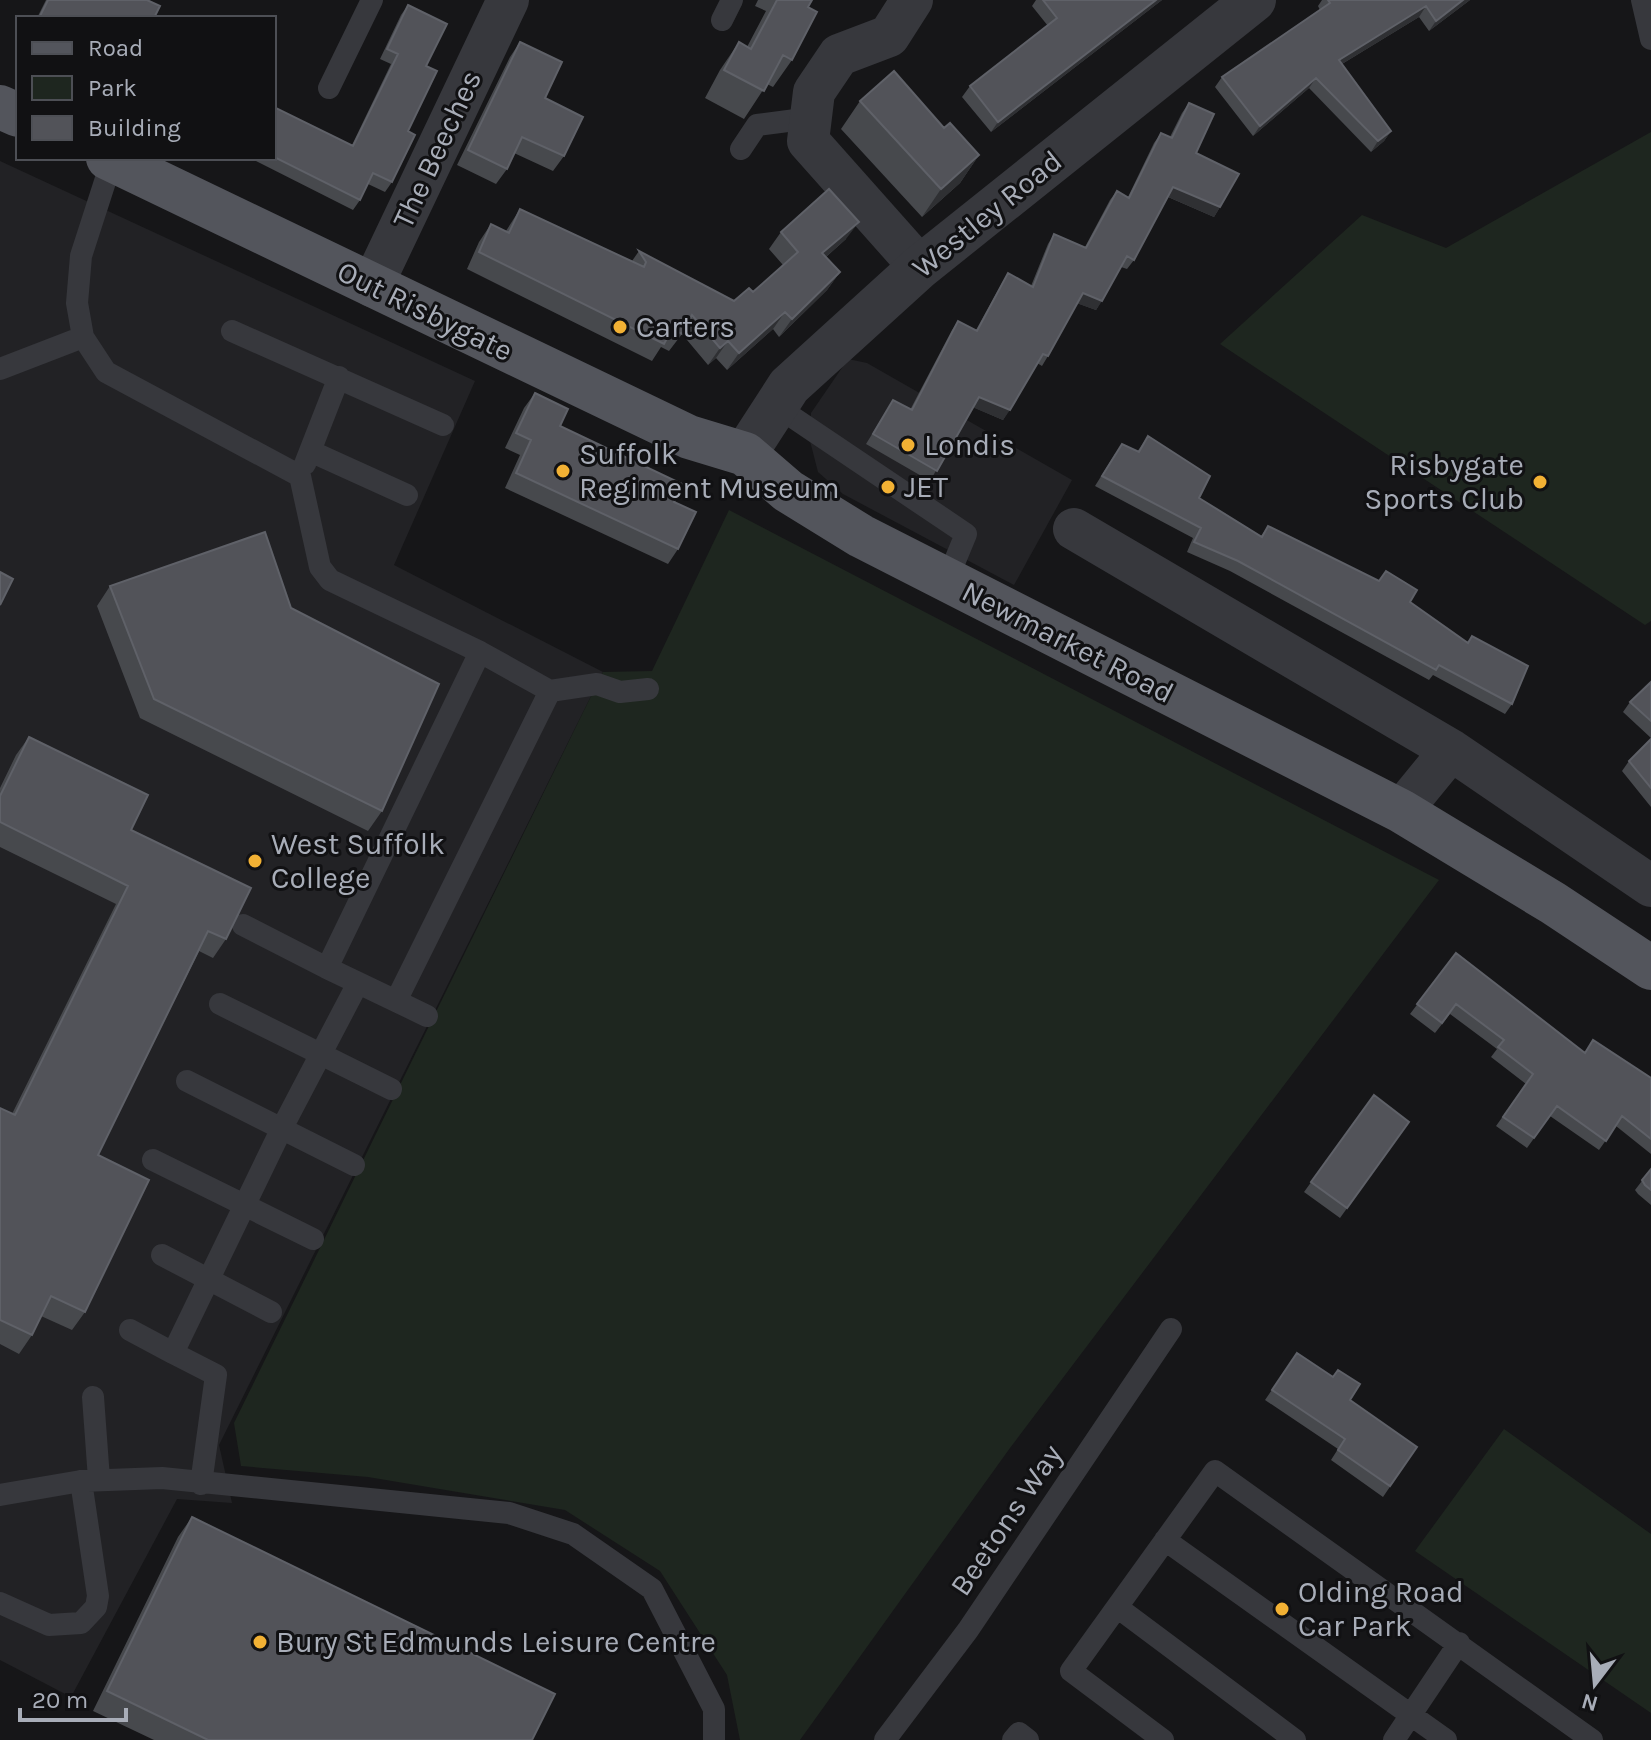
<svg xmlns="http://www.w3.org/2000/svg" width="1651" height="1740" viewBox="0 0 1651 1740" font-family="Karla,sans-serif">
  <style>
    .built { fill: #222225 }
    .green { fill: #1e261f }
    .lines { fill: none; stroke-linecap: round; stroke-linejoin: round }
    .service { stroke: #37383d; stroke-width: 22 }
    .minor { stroke: #37383d; stroke-width: 42 }
    .tertiary { stroke: #37383d; stroke-width: 44 }
    .primary { stroke: #53555c; stroke-width: 44 }
    .wall { fill: #47494d }
    .shaded-wall { fill: #2f3033 }
    .building { fill: #525359; stroke: #5f6168; stroke-width: 2 }
    .poi-dot { fill: #f2b134; stroke: #111113; stroke-width: 3 }
    .labels { text-anchor: middle; stroke-width: 6; stroke-linejoin: round; paint-order: stroke }
    .street-label { font-size: 30px; fill: #a8adb8; stroke: #111113 }
    .poi-label { font-size: 30px; fill: #a8adb8; stroke: #111113; text-anchor: start }
  </style>
  <rect width="100%" height="100%" fill="#161618"/>
  <path class="built" d="M0,161L475,381L394,565L603,672L219,1445L232,1503L177,1499L71,1697L0,1660Z
    M848,359L867,363L1072,480L1014,585L843,494L818,472L810,441L811,413Z"/>
  <path class="green" d="M1651,132V621L1645,625L1220,344L1362,215L1446,248Z
    M729,510L1439,880L1010,1448L800,1740H740L727,1675L660,1571L565,1510L368,1477L241,1466L234,1423L597,684L603,672L652,671Z
    M1504,1429L1651,1534V1713L1415,1551Z"/>
  <g class="lines">
    <path class="service" d="M1642,0L1651,39
      M722,20L732,0
      M329,88L372,0
      M741,149L757,125L811,118
      M112,160L81,256L77,303L83,337L106,372L300,476L320,567L330,580L480,652L550,691L396,1001L327,968L480,652
      M232,331L443,425
      M0,369L83,337
      M776,406L966,534L947,580
      M310,451L407,495
      M305,464L339,377
      M550,691L597,684L620,692L648,689
      M243,925L327,968
      M396,1001L427,1016
      M220,1004L391,1089
      M187,1081L354,1165
      M153,1160L313,1239
      M162,1255L271,1312
      M130,1330L173,1353
      M93,1397L99,1479
      M201,1484L216,1375L173,1353L282,1128L358,983
      M0,1495L81,1481L162,1478L509,1513L573,1534L652,1589L714,1709V1740
      M1165,1540L1446,1740
      M0,1603L49,1625L81,1623L96,1607L98,1596L81,1481
      M1117,1607L1295,1740
      M885,1740L968,1630L1171,1329
      M1013,1740L1019,1733L1028,1740
      M1163,1740L1071,1671L1215,1471L1592,1740
      M1394,1740L1459,1643"/>
    <path class="minor" d="M912,0L889,36L839,55L814,92L808,141L920,267
      M372,286L508,0
      M1074,529L1451,750L1651,886
      M1401,811L1451,750"/>
    <path class="tertiary" d="M745,454L789,386L920,267L1254,0"/>
    <path class="primary" d="M0,107L18,115
      M108,158L689,437L745,454L788,491L861,536L1401,811L1553,903L1651,968"/>
  </g>
  <path class="wall" d="M46,0H147L154,18H37Z
    M758,0H812L808,7L792,60L773,87L767,84L744,119L705,98L720,70L739,42L747,47L766,11L755,6Z
    M1036,0H1162L991,132L962,97L970,86L1048,26L1032,6Z
    M1322,0H1470L1429,31L1419,17L1342,64L1391,131L1384,141L1371,152L1309,88L1253,136L1215,87L1222,77L1320,10L1318,6Z
    M408,5L426,66L392,182L385,192L368,184L360,200L353,210L250,158H274V107L352,145L391,64L380,59L401,15Z
    M520,42L545,98L564,156L553,171L514,153L507,169L496,184L457,165L510,57Z
    M860,101L944,128L979,155L960,183L922,217L841,129Z
    M1189,103L1196,153L1220,207L1214,217L1168,197L1134,260L1127,269L1121,267L1096,310L1077,303L1048,356L1042,366L1037,363L1003,420L973,407L930,481L866,444L893,400L910,410L952,330L958,321L976,330L1002,283L1008,273L1031,286L1048,244L1054,234L1085,247L1110,200L1117,191L1128,197L1154,143L1161,133L1170,137L1182,113Z
    M520,209L632,261L639,251L734,301L753,292L783,265L769,249L781,232L846,239L826,257L840,272L827,290L779,337L773,329L727,370L716,358L708,365L682,334L669,351L661,347L652,361L467,269L479,242L491,224L506,231Z
    M535,393L560,426L674,502L678,549L668,564L505,488L520,455L505,448L524,408Z
    M1148,436L1199,498L1261,536L1268,526L1379,581L1386,571L1410,602L1467,643L1472,636L1512,704L1505,714L1433,675L1429,680L1230,571L1187,552L1193,538L1095,486L1115,454L1137,452Z
    M110,586L291,608L382,811L368,831L140,718L97,606Z
    M1651,682V738L1623,712L1630,702Z
    M29,737L131,830L226,939L213,958L199,951L98,1155L85,1312L72,1330L41,1316L32,1335L19,1354L0,1344V1108L12,1114L116,904L0,847V788L16,755Z
    M1651,739V807L1622,771L1629,761Z
    M1456,953L1585,1053L1651,1078V1154L1616,1126L1599,1150L1550,1116L1527,1148L1496,1126L1526,1084L1491,1057L1497,1049L1450,1014L1435,1033L1410,1014Z
    M1374,1095L1409,1122L1340,1218L1304,1192Z
    M1651,1169V1205L1638,1194L1635,1190Z
    M1297,1353L1350,1400L1417,1447L1383,1497L1331,1460L1338,1449L1265,1400Z
    M192,1517L532,1740H154L93,1711L178,1537Z"/>
  <path class="shaded-wall" d="M1156,0H1162L991,132L998,122Z
    M1463,0H1470L1429,31L1436,21Z
    M1426,6L1419,17L1332,70L1339,60Z
    M1316,78L1309,88L1253,136L1260,126Z
    M1391,131L1384,141L1371,152L1378,141Z
    M979,155L960,183L922,217L941,189Z
    M1173,187L1220,207L1214,217L1166,196Z
    M859,222L846,239L810,271L822,253Z
    M840,272L827,290L779,337L792,319Z
    M1083,293L1102,301L1096,310L1076,303Z
    M785,312L773,329L727,370L739,353Z
    M728,341L716,358L708,365L720,348Z
    M979,397L1010,410L1003,420L972,407Z"/>
  <path class="building" d="M48,0H147L160,6L154,18H39Z
    M777,0H812L808,7L817,12L792,60L783,55L764,91L724,70L739,42L751,49Z
    M1043,0H1156L998,122L970,86L1057,18Z
    M1328,0H1463L1436,21L1426,6L1339,60L1391,131L1378,141L1316,78L1260,126L1222,77L1330,3Z
    M408,5L447,24L426,66L437,71L408,131L415,135L392,182L373,173L360,200L274,157V107L353,146L398,54L387,49Z
    M520,42L562,62L545,98L583,117L564,156L522,137L507,169L468,150Z
    M894,71L944,128L950,123L979,155L941,189L860,101Z
    M1189,103L1214,114L1196,153L1239,174L1220,207L1173,187L1134,260L1127,256L1102,301L1083,293L1048,356L1043,354L1010,410L979,397L937,471L873,434L893,400L912,410L958,321L977,331L1008,273L1033,287L1054,234L1086,248L1117,191L1129,198L1161,133L1172,138Z
    M829,189L859,222L822,253L840,272L792,319L785,312L739,353L728,341L720,348L692,315L682,334L672,329L664,344L479,252L491,224L509,233L520,209L644,267L646,262L639,251L734,301L749,288L753,292L798,252L781,232Z
    M535,393L568,409L560,426L682,484L674,502L696,512L678,549L516,473L531,440L516,433Z
    M1148,436L1210,476L1199,498L1262,537L1268,526L1379,581L1386,571L1417,590L1410,602L1468,643L1472,636L1528,666L1512,704L1439,665L1436,670L1238,561L1194,542L1201,528L1102,476L1122,444L1139,452Z
    M265,532L291,608L439,684L382,811L154,699L110,586Z
    M0,572L13,579L0,605Z
    M1651,682V721L1630,702Z
    M29,737L148,795L131,830L251,888L226,939L208,931L98,1155L149,1180L85,1312L51,1296L32,1335L0,1320V1108L15,1115L128,886L0,822V796Z
    M1651,739V788L1629,761Z
    M1456,953L1585,1053L1593,1040L1651,1078V1139L1622,1116L1606,1141L1557,1106L1534,1138L1503,1117L1533,1074L1498,1047L1504,1040L1456,1004L1442,1023L1417,1004Z
    M1374,1095L1409,1122L1347,1208L1311,1182Z
    M1651,1169V1190L1645,1185L1642,1180Z
    M1297,1353L1333,1377L1338,1370L1360,1384L1350,1400L1417,1447L1390,1486L1338,1450L1345,1439L1272,1390Z
    M192,1517L555,1694L532,1740H208L107,1691Z"/>
  <g class="poi-dot">
    <circle cx="620" cy="327" r="8"/>
    <circle cx="908" cy="445" r="8"/>
    <circle cx="563" cy="471" r="8"/>
    <circle cx="1540" cy="482" r="8"/>
    <circle cx="888" cy="487" r="8"/>
    <circle cx="255" cy="861" r="8"/>
    <circle cx="1282" cy="1609" r="8"/>
    <circle cx="260" cy="1642" r="8"/>
  </g>
  <g class="labels">
    <g class="street-label">
      <text transform="translate(437 149) rotate(-65)" y="10">The Beeches</text>
      <text transform="translate(987 214) rotate(-39)" y="10">Westley Road</text>
      <text transform="translate(425 311) rotate(26)" y="10">Out Risbygate</text>
      <text transform="translate(1068 642) rotate(27)" y="10">Newmarket Road</text>
      <text transform="translate(1006 1520) rotate(-56)" y="10">Beetons Way</text>
    </g>
    <g class="poi-label">
      <text x="636" y="337">Carters</text>
      <text x="924" y="455">Londis</text>
      <text x="579" y="464">Suffolk<tspan x="579" dy="34">Regiment Museum</tspan></text>
      <text x="1524" y="475" text-anchor="end">Risbygate<tspan x="1524" dy="34">Sports Club</tspan></text>
      <text x="904" y="497">JET</text>
      <text x="271" y="854">West Suffolk<tspan x="271" dy="34">College</tspan></text>
      <text x="1298" y="1602">Olding Road<tspan x="1298" dy="34">Car Park</tspan></text>
      <text x="276" y="1652">Bury St Edmunds Leisure Centre</text>
    </g>
  </g>
  <rect x="16" y="16" width="260" height="144" fill="#111113" stroke="#4d4f55" stroke-width="2"/>
  <rect x="32" y="42" width="40" height="12" fill="#53555c" stroke="#4d4f55" stroke-width="2"/>
  <text x="88" y="56" font-size="24" fill="#a8adb8">Road</text>
  <rect x="32" y="76" width="40" height="24" fill="#1e261f" stroke="#4d4f55" stroke-width="2"/>
  <text x="88" y="96" font-size="24" fill="#a8adb8">Park</text>
  <rect x="32" y="116" width="40" height="24" fill="#525359" stroke="#4d4f55" stroke-width="2"/>
  <text x="88" y="136" font-size="24" fill="#a8adb8">Building</text>
  <g transform="translate(1595 1684) rotate(196)" stroke="#111113" stroke-width="6" paint-order="stroke">
  <path d="M0-6L14 30L0 20L-14 30Z" fill="#a8adb8"/>
  <text y="-12" font-size="22" font-weight="bold" text-anchor="middle" fill="#a8adb8">N</text>
  </g>
  <path d="M20 1708v12h106v-12" fill="none" stroke="#a8adb8" stroke-width="4"/>
  <text x="32" y="1708" font-size="24" fill="#a8adb8" stroke="#111113" stroke-width="6" paint-order="stroke">20 m</text>
</svg>
